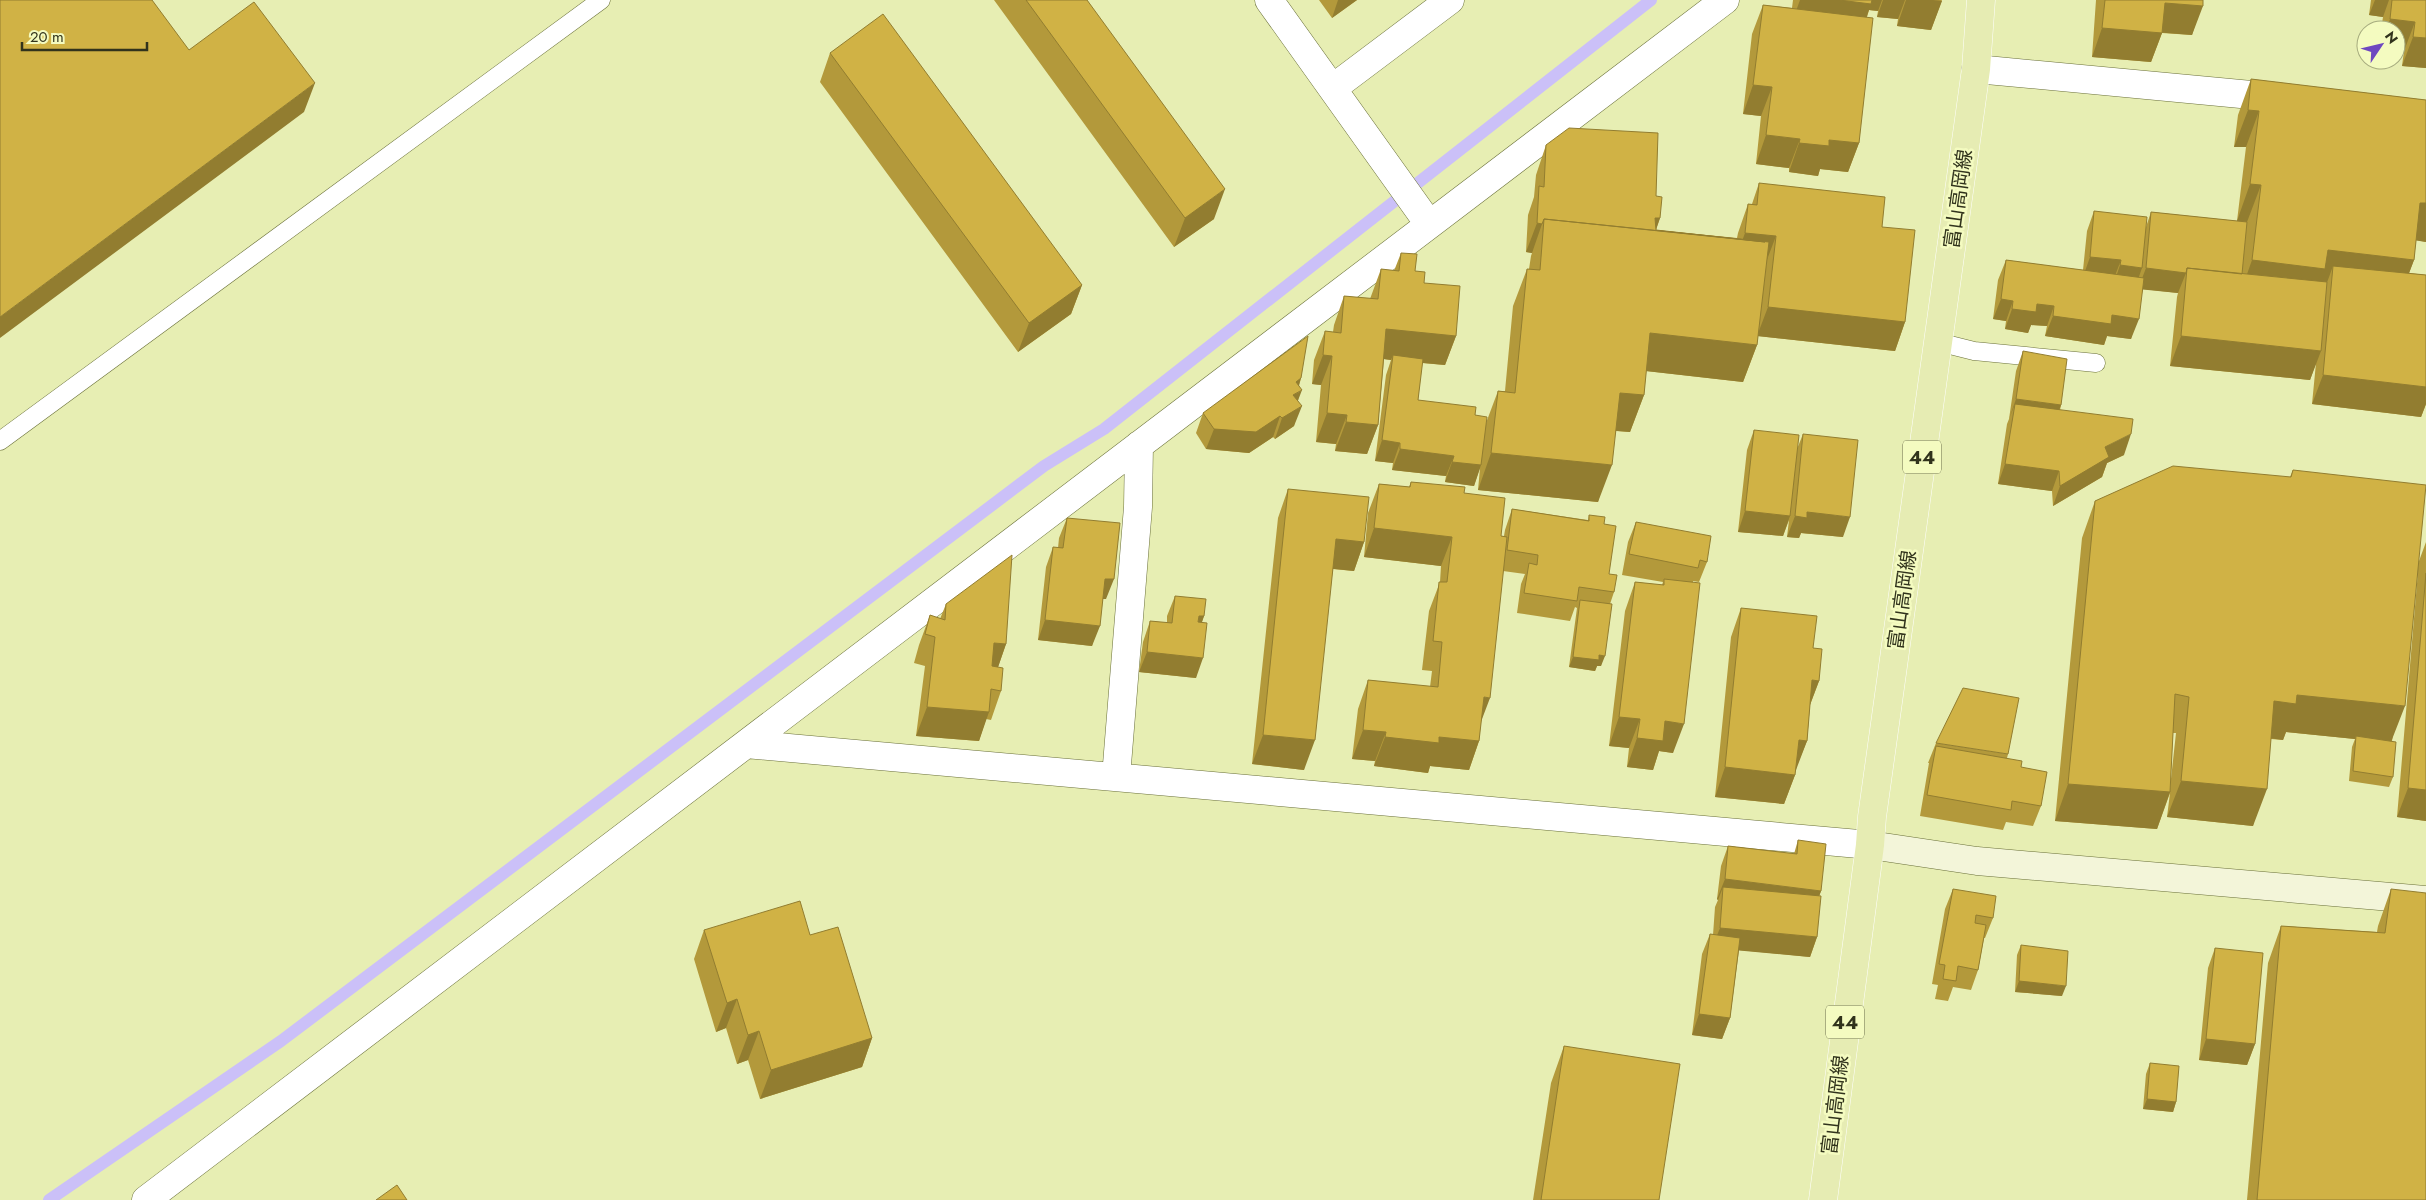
<svg xmlns="http://www.w3.org/2000/svg" width="2426" height="1200" viewBox="0 0 2426 1200" font-family="Jost,'Noto Sans JP',sans-serif">
  <style>
    .lines { fill: none; stroke-linecap: round; stroke-linejoin: round }
    .stream { stroke: #cbc0f8; stroke-width: 12 }
    .lane-casing { stroke: #6a7039; stroke-width: 19 }
    .street-casing { stroke: #6a7039; stroke-width: 29 }
    .secondary-casing { stroke: #6a7039; stroke-width: 29 }
    .primary-casing { stroke: #fff; stroke-width: 29 }
    .lane { stroke: #fff; stroke-width: 18 }
    .street { stroke: #fff; stroke-width: 28 }
    .secondary { stroke: #f3f5d9; stroke-width: 28 }
    .primary { stroke: #e6ecb3; stroke-width: 28 }
    .wall { fill: #b3993b; fill-rule: evenodd }
    .shaded-wall { fill: #927d30 }
    .building { fill: #d0b245; stroke: #927d30 }
    .labels { text-anchor: middle; stroke-width: 5; stroke-linejoin: round; paint-order: stroke }
    .shield { fill: #f4fbc0; stroke: #6c6f4d; stroke-width: 1 }
    .shield-label { font-size: 19px; font-weight: bold; fill: #31331c }
    .street-label { font-size: 20px; fill: #31331c; stroke: #f4fbc0 }
  </style>
  <rect width="100%" height="100%" fill="#e7eeb3"/>
  <g class="lines">
    <path class="stream" d="M49,1200L281,1041L1044,466L1104,429L1651,0"/>
    <defs>
      <path id="lane" d="M1938,342L1974,351L2096,363
        M0,441L601,0"/>
      <path id="street" d="M1269,0L1429,224
        M1976,69L2283,98
        M1333,88L1450,0
        M746,744L1870,845
        M1116,777L1138,507L1139,445
        M146,1200L1725,0"/>
      <path id="secondary" d="M1870,845L1977,861L2426,900"/>
      <path id="primary" d="M1823,1200L1870,845L1872,817L1976,69L1981,0"/>
    </defs>
    <use href="#lane" class="lane-casing"/>
    <use href="#street" class="street-casing"/>
    <use href="#secondary" class="secondary-casing"/>
    <use href="#primary" class="primary-casing"/>
    <use href="#lane" class="lane"/>
    <use href="#street" class="street"/>
    <use href="#secondary" class="secondary"/>
    <use href="#primary" class="primary"/>
  </g>
  <path class="wall" d="M994,0H1087L1214,219L1174,247Z
    M1319,0H1357L1332,18Z
    M1793,0H1942L1931,30L1897,26L1898,19L1877,17L1878,11L1869,10L1867,17L1859,143L1848,172L1820,169L1818,176L1789,172V168L1756,164L1761,116L1743,114L1752,34L1763,5L1792,8Z
    M2096,0H2203L2192,35L2162,33L2151,62L2092,57Z
    M2371,0H2426V68L2402,66L2404,51L2396,30H2381L2383,17L2369,15Z
    M830,53L1082,285L1071,314L1018,352L820,82Z
    M2251,79L2426,100V242L2416,240L2414,260L2409,273L2426,275V404L2421,417L2312,404L2316,363L2310,380L2170,366L2177,297L2178,293L2143,289L2131,339L2107,336L2104,345L2045,336L2047,326L2031,325L2028,333L2005,329L2006,321L1993,319L1998,280L2006,260L2083,270L2087,231L2094,211L2146,227L2151,212L2237,221L2246,147H2234L2238,115Z
    M1546,145L1656,196L1660,218L1656,230L1737,238L1738,233L1748,204H1752L1759,183L1882,227L1905,322L1895,351L1758,336L1757,345L1743,382L1646,371L1644,395L1630,432L1616,431L1598,502L1478,490L1480,468L1474,486L1445,482L1446,476L1392,470L1393,463L1375,461L1386,375L1391,360L1384,359L1378,425L1367,454L1335,451L1336,444L1316,442L1321,385L1312,384L1314,360L1325,331L1333,332L1334,325L1344,296L1370,299L1381,269L1394,271L1401,253L1424,283L1456,336L1445,365L1422,363L1418,400L1475,415L1486,423L1498,391H1505L1513,306L1527,269H1529L1531,256L1532,253L1526,252L1528,215L1534,197L1536,175Z
    M2023,351L2061,405L2060,410L2124,455L2107,463L2102,477L2053,506L2052,491L1998,484L2007,424L2009,419L2016,371Z
    M1301,378L1299,386L1298,401L1294,426L1275,439L1273,437L1249,453L1206,449L1196,433L1203,413Z
    M1754,430L1797,449L1803,434L1843,537L1801,533L1799,538L1787,537L1789,520L1783,536L1738,532L1747,450Z
    M2293,470L2419,561L2426,542V821L2397,817L2418,572L2392,741L2393,777L2389,787L2349,781L2352,747L2355,739L2286,732L2283,740L2271,739L2253,826L2167,817L2170,793L2157,829L2055,821L2082,538L2095,501L2290,477ZM2173,733H2176L2170,788Z
    M1411,482L1464,493L1501,536H1504L1505,530L1512,509L1588,520L1589,515L1604,524L1609,574L1614,592L1610,604L1601,666H1597L1595,671L1569,667L1577,608L1575,607L1570,621L1517,613L1521,584L1525,574L1503,571L1481,720L1479,741L1469,770L1430,766L1428,773L1374,766L1375,761L1352,759L1358,709L1368,680L1430,687L1432,671L1422,670L1429,611L1440,582L1441,566L1364,557L1368,513L1379,484L1409,487Z
    M1288,489L1364,542L1354,571L1333,569L1304,770L1252,764L1278,518Z
    M1067,518L1106,599H1103L1092,646L1038,640L1046,567L1053,547L1058,548L1059,538Z
    M1636,522L1707,562L1699,582L1693,581V582L1673,753L1659,751L1653,770L1627,767L1629,748L1609,746L1625,611L1635,582L1662,585L1663,582L1622,575L1628,542Z
    M1175,596L1204,616L1202,622L1196,678L1139,672L1143,642L1150,621L1167,623V616Z
    M946,604L1006,644L998,667L1001,691L991,720L986,719L979,741L916,736L925,666L914,663L919,645L930,615L940,619Z
    M1741,608L1813,648L1819,681L1810,705L1807,741L1795,770V775L1784,804L1715,797L1731,637Z
    M1936,743L2008,754L2007,758L2021,767L2041,806L2033,826L2006,822L2003,830L1920,816L1929,763H1928Z
    M1798,840L1821,891L1819,896L1817,937L1810,957L1739,950L1730,1018L1722,1039L1692,1035L1702,954L1710,934L1713,935L1715,907L1718,900L1717,899L1721,866L1728,846L1794,854Z
    M1953,889L1993,918L1985,938H1984L1978,970L1971,990L1953,987L1948,1001L1935,999L1938,985L1932,984L1945,909Z
    M2391,889L2426,1200H2247L2268,963L2281,926L2377,932L2378,926Z
    M704,930L810,935L872,1038L862,1067L760,1099L748,1060L737,1064L726,1028L716,1032L694,959Z
    M2021,945L2062,996L2015,992L2017,955Z
    M2215,948L2255,1044L2247,1065L2199,1060L2208,968Z
    M1564,1046L1659,1200H1533L1551,1083Z
    M2150,1063L2176,1102L2173,1112L2143,1109L2146,1074Z"/>
  <path class="shaded-wall" d="M1338,0H1357L1332,18Z
    M1800,0H1882L1878,11L1869,10L1861,33L1791,25Z
    M1883,0H1905L1898,19L1877,17Z
    M1906,0H1933L1942,1L1931,30L1897,26Z
    M2375,0H2389L2383,17L2369,15Z
    M2165,3L2203,6L2192,35L2154,32Z
    M2390,19L2415,22L2404,51L2396,50V30H2386Z
    M2102,28L2162,33L2151,62L2092,57Z
    M2413,37L2426,38V68L2402,66Z
    M315,83L304,112L0,338V317Z
    M1753,85L1772,87L1761,116L1743,114Z
    M2248,110L2259,111L2246,147H2234Z
    M1766,135L1800,139L1789,168L1756,164Z
    M1829,140L1859,143L1848,172L1820,169L1818,176L1789,172L1799,143Z
    M2250,184L2261,185L2247,222L2237,221Z
    M1225,189L1214,219L1174,247L1185,218Z
    M2420,203H2426V242L2407,239Z
    M1655,218H1660L1654,235L1741,244L1745,233L1776,236L1765,265L1541,254Z
    M1537,223L1542,224L1532,253L1526,252Z
    M2328,250L2414,260L2400,297L2333,266L2325,288L2239,297L2252,260Z
    M2090,257L2121,260L2113,281L2083,277Z
    M2120,265L2142,268L2135,288L2113,286Z
    M2146,268L2186,273L2178,293L2138,289Z
    M1082,285L1071,314L1018,352L1029,323Z
    M2001,299L2013,301L2006,321L1993,319Z
    M2037,304L2054,306L2047,326L2031,325L2028,333L2005,329L2012,309Z
    M1768,307L1905,322L1895,351L1757,336Z
    M2112,315L2139,319L2131,339L2107,336L2104,345L2045,336L2053,316Z
    M1386,329L1456,336L1445,365L1392,360L1393,355L1391,360L1376,358Z
    M1650,333L1757,345L1743,382L1637,370Z
    M2181,336L2321,351L2310,380L2170,366Z
    M1323,355L1332,356L1321,385L1312,384Z
    M2323,375L2426,387V404L2421,417L2312,404Z
    M1301,378L1296,394L1302,390L1294,411L1286,416L1296,382Z
    M1620,393L1644,395L1630,432L1606,430Z
    M2016,399L2061,405L2054,425L2015,404L2009,419Z
    M1302,406L1294,426L1275,439L1282,418Z
    M1327,413L1347,415L1336,444L1316,442Z
    M1280,416L1273,437L1249,453L1206,449L1214,429Z
    M1346,422L1378,425L1367,454L1335,451Z
    M2131,434L2124,455L2107,463L2102,477L2053,506L2060,486L2105,447Z
    M1382,440L1400,443L1393,463L1375,461Z
    M1400,449L1454,456L1446,476L1392,470Z
    M1491,453L1612,465L1598,502L1478,490Z
    M1452,462L1481,465L1474,486L1445,482Z
    M2005,464L2059,471L2052,491L1998,484Z
    M1745,511L1790,516L1783,536L1738,532Z
    M1807,512L1850,517L1843,537L1801,533L1799,538L1787,537L1795,516Z
    M1374,528L1452,537L1441,566L1364,557Z
    M1336,539L1364,542L1354,571L1325,568Z
    M1105,579H1114L1106,599H1097Z
    M1199,616H1204L1197,636Z
    M1045,620L1100,626L1092,646L1038,640Z
    M994,643L1006,644L996,673H983Z
    M1147,652L1203,658L1196,678L1139,672Z
    M1599,655L1605,656L1601,666H1597L1595,671L1569,667L1573,657Z
    M1812,680L1819,681L1808,710Z
    M2297,695L2405,706L2391,742L2356,736L2355,739L2286,732L2283,740L2261,737L2274,701Z
    M1484,697L1490,698L1479,727Z
    M927,707L989,712L979,741L916,736Z
    M1619,717L1640,719L1629,748L1609,746Z
    M1665,721L1684,724L1673,753L1659,751L1653,770L1627,767L1637,738Z
    M1363,730L1386,732L1375,761L1352,759Z
    M1263,735L1315,740L1304,770L1252,764Z
    M1385,737H1439L1479,741L1469,770L1430,766L1428,773L1374,766Z
    M1799,740L1807,741L1796,770L1788,769Z
    M1725,767L1795,775L1784,804L1715,797Z
    M2181,781L2267,789L2253,826L2167,817Z
    M2068,784L2170,792L2157,829L2055,821Z
    M2408,788L2426,790V821L2397,817Z
    M1725,879L1821,891L1814,911L1723,887L1718,900L1717,899Z
    M1720,928L1817,937L1810,957L1712,948Z
    M2019,981L2066,986L2062,996L2015,992Z
    M737,999L726,1028L716,1032L727,1003Z
    M1699,1014L1730,1018L1722,1039L1692,1035Z
    M759,1031L748,1060L737,1064L748,1035Z
    M872,1038L862,1067L760,1099L771,1070Z
    M2206,1039L2255,1044L2247,1065L2199,1060Z
    M2147,1099L2176,1102L2173,1112L2143,1109Z"/>
  <path class="building" d="M0,0H152L189,50L254,2L315,83L0,317Z
    M1026,0H1087L1225,189L1185,218Z
    M1839,0H1872L1871,4Z
    M2105,0H2203V6L2165,3L2162,33L2102,28Z
    M2392,0H2426V38L2413,37L2415,22L2390,19Z
    M1763,5L1873,18L1859,143L1829,140V146L1799,143L1800,139L1766,135L1772,87L1753,85Z
    M883,14L1082,285L1029,323L830,53Z
    M2251,79L2426,100V203H2420L2414,260L2328,250L2325,269L2252,260L2261,185L2250,184L2259,111L2248,110Z
    M1569,128L1658,133L1656,196L1662,197L1660,218H1655L1656,230L1765,242L1544,219L1542,224L1537,223L1539,186L1544,187L1546,145Z
    M1759,183L1885,197L1882,227L1915,230L1905,322L1768,307L1776,236L1745,233L1748,204L1757,205Z
    M2094,211L2147,217L2142,268L2120,265L2121,260L2090,257Z
    M2151,212L2247,222L2242,274L2187,268L2186,273L2146,268Z
    M1544,219L1769,242L1757,345L1650,333L1644,395L1620,393L1612,465L1491,453L1498,391L1515,393L1527,269L1540,270Z
    M1401,253L1417,254L1415,271L1425,272L1424,283L1460,286L1456,336L1386,329L1378,425L1346,422L1347,415L1327,413L1332,356L1323,355L1325,331L1341,333L1344,296L1378,299L1381,269L1399,271Z
    M2006,260L2144,278L2139,319L2112,315L2111,324L2053,316L2054,306L2037,304L2036,312L2012,309L2013,301L2001,299Z
    M2333,266L2426,275V387L2323,375Z
    M2187,268L2327,282L2321,351L2181,336Z
    M1308,336L1301,378L1296,382L1302,390L1293,395L1302,406L1282,418L1280,416L1256,432L1214,429L1203,413Z
    M2023,351L2067,359L2061,405L2016,399Z
    M1393,355L1423,359L1418,400L1476,407L1475,415L1487,417L1481,465L1452,462L1454,456L1400,449V443L1382,440Z
    M2015,404L2133,419L2131,434L2105,447L2109,457L2060,486L2059,471L2005,464Z
    M1754,430L1799,435L1790,516L1745,511Z
    M1803,434L1858,440L1850,517L1807,512V518L1795,516Z
    M2173,466L2291,477L2293,470L2426,485L2405,706L2297,695L2296,704L2274,701L2267,789L2181,781L2189,697L2175,694L2170,792L2068,784L2095,501Z
    M1411,482L1465,487L1464,493L1505,498L1501,536L1507,537L1490,698L1484,697L1479,741L1439,737V743L1385,737L1386,732L1363,730L1368,680L1438,687L1442,642L1433,641L1439,582H1447L1452,537L1374,528L1379,484L1410,487Z
    M1288,489L1369,497L1364,542L1336,539L1315,740L1263,735Z
    M1512,509L1589,521V515L1605,517L1604,524L1616,526L1609,574L1617,575L1614,592L1579,587L1577,601L1524,593L1529,563L1537,565L1538,555L1507,550Z
    M1067,518L1120,523L1114,579H1105L1100,626L1045,620L1053,547L1063,548Z
    M1636,522L1711,536L1707,562L1700,560L1698,568L1629,554Z
    M1012,555L1006,644L994,643L992,666L1003,668L1001,691L991,689L989,712L927,707L935,637L925,634L930,615L945,620L946,604Z
    M2426,573V790L2408,788Z
    M1664,579L1700,583L1684,724L1665,721L1663,741L1637,738L1640,719L1619,717L1635,582L1664,585Z
    M1175,596L1206,599L1204,616H1199L1198,622L1207,623L1203,658L1147,652L1150,621L1172,623Z
    M1580,600L1612,604L1605,656L1599,655V660L1573,657Z
    M1741,608L1817,616L1813,648L1822,649L1819,681L1812,680L1807,741L1799,740L1795,775L1725,767Z
    M1963,688L2019,698L2008,754L1936,743Z
    M2356,736L2396,742L2393,777L2353,771Z
    M1936,746L2022,761L2021,767L2047,772L2041,806L2012,801L2011,810L1927,795Z
    M1798,840L1826,844L1821,891L1725,879L1728,846L1797,854Z
    M1723,887L1821,896L1817,937L1720,928Z
    M1953,889L1996,896L1993,918L1976,915L1975,923L1986,925L1978,970L1958,966L1956,981L1943,979L1945,965L1939,964Z
    M2391,889L2426,893V1200H2257L2281,926L2385,933Z
    M800,901L810,935L838,927L872,1038L771,1070L759,1031L748,1035L737,999L727,1003L704,930Z
    M1710,934L1740,938L1730,1018L1699,1014Z
    M2021,945L2068,951L2066,986L2019,981Z
    M2215,948L2263,953L2255,1044L2206,1039Z
    M1564,1046L1680,1064L1659,1200H1541Z
    M2150,1063L2179,1066L2176,1102L2147,1099Z
    M397,1185L407,1200H376Z"/>
  <g class="labels">
    <g class="shield">
      <rect x="1903" y="440.5" width="38" height="33" rx="4"/>
      <rect x="1826" y="1005.5" width="38" height="33" rx="4"/>
    </g>
    <g class="shield-label">
      <text x="1922" y="464">44</text>
      <text x="1845" y="1029">44</text>
    </g>
    <g class="street-label">
      <text transform="translate(1958 199) rotate(-82)" y="7">富山高岡線</text>
      <text transform="translate(1902 600) rotate(-82)" y="7">富山高岡線</text>
      <text transform="translate(1835 1105) rotate(-83)" y="7">富山高岡線</text>
    </g>
  </g>
  <g transform="translate(2381 45) rotate(55)"><circle r="24" fill="#f4fbc0" stroke="#a6ab7e"/>
  <path d="M0-4L9 19L0 12L-9 19Z" fill="#6e47c0"/>
  <text y="-8" font-size="14" font-weight="bold" text-anchor="middle" fill="#31331c">N</text>
  </g>
  <path d="M22 42v8h125v-8" fill="none" stroke="#31331c" stroke-width="2.5"/>
  <text x="30" y="42" font-size="15" fill="#31331c" stroke="#f4fbc0" stroke-width="4" paint-order="stroke">20 m</text>
</svg>
